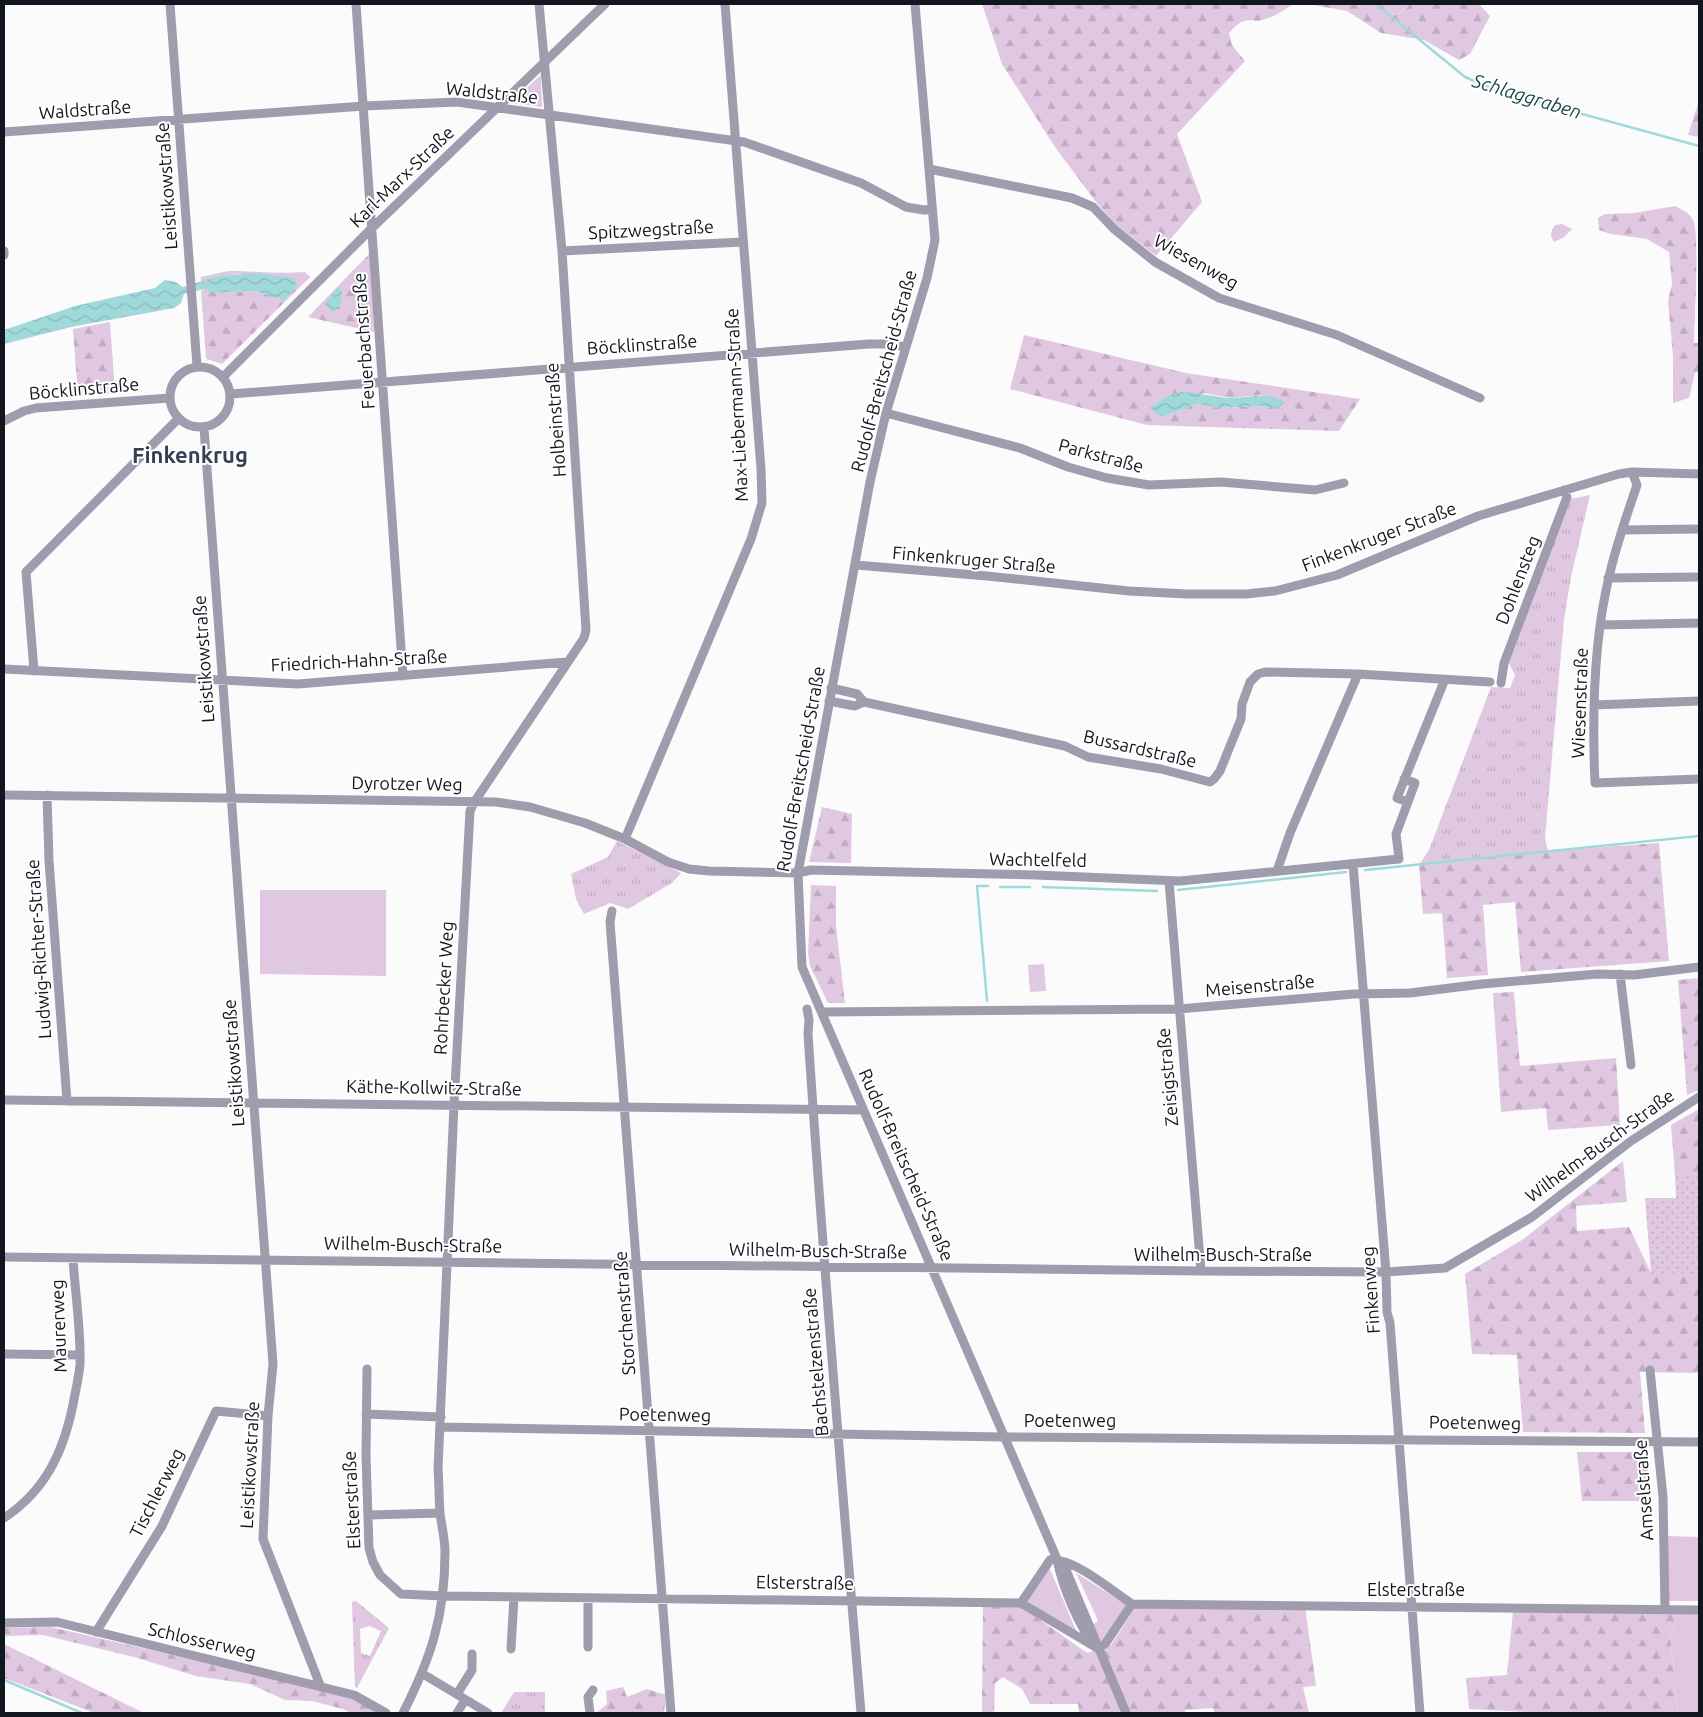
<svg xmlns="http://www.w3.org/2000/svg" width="1703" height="1717" viewBox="0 0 1703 1717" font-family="Ubuntu,sans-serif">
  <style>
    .grass { fill: #e1c8e2 }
    .forest { fill: url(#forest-firs); fill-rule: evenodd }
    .park { fill: url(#park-tufts); fill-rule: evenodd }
    .garden { fill: url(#garden-dots) }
    .water { fill: url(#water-waves) }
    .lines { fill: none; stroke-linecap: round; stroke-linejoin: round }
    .stream { stroke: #a0d9da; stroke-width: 2.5 }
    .minor { stroke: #9f9cae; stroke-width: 9 }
    .labels { text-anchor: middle; stroke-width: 4; stroke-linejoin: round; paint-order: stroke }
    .street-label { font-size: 18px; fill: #12171f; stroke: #fff }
    .water-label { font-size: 19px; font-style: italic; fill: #16494a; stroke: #fff }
    .district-label { font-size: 22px; font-weight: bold; fill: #354052; stroke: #fff }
  </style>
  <defs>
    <pattern id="forest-firs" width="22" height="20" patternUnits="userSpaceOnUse" patternTransform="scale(1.25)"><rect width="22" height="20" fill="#e1c8e2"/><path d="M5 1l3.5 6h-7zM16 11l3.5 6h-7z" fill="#c0abc1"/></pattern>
    <pattern id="park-tufts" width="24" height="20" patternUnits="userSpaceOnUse" patternTransform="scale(1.25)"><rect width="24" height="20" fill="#e1c8e2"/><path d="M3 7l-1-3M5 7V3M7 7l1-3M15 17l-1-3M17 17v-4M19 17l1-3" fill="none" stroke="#c0abc1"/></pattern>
    <pattern id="garden-dots" width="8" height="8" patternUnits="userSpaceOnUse" patternTransform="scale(1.25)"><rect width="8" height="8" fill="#e1c8e2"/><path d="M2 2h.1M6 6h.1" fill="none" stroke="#c0abc1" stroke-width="1.8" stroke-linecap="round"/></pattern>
    <pattern id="water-waves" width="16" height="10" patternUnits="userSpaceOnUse" patternTransform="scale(1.25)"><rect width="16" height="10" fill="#a0d9da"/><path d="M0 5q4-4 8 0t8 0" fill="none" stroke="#89babb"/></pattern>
  </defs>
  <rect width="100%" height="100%" fill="#fbfbfb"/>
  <path class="grass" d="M1380,4H1409L1402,12L1393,15Z
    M260,890H386V976L260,974Z
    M1044,964L1046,991L1030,992L1028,965Z
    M1668,1536L1699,1537V1601H1667Z
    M1049,1567L1078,1635L1024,1603Z
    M1076,1573L1127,1605L1101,1642L1093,1624L1098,1621L1096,1616Z
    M1678,1614H1699V1713H1678L1670,1637Z"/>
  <path class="forest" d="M982,4H1294C1286,8 1278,15 1269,18C1249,26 1248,11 1229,33L1232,45L1245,61L1177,134L1202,202L1156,256L1115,224L1096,202L1055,147L1002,64Z
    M1308,4H1380L1393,15L1402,12L1410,4H1479L1490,16L1470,54L1459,60L1424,40L1381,33L1347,11Z
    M1699,100V137L1688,135Z
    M1675,206C1682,210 1689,212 1693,220C1700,231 1694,323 1694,343H1699V371L1695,373L1689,398L1673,403V357L1668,301L1672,284L1669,252L1647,239L1611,234L1599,230L1598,218L1605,214L1634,213Z
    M1562,224L1572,229L1564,237L1554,242C1549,236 1551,231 1555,225Z
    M371,252L374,332L308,317Z
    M228,271C254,271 279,274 305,272L310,277L222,364L206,359L201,291L204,289L216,293L254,291L284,299L295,278C262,274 232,270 201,283V277Z
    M110,322L115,393L78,396L73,329Z
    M1024,335L1186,373L1360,399L1339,431L1147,425L1010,389ZM1203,393L1231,398L1261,395L1277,409L1260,406L1219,408L1197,404L1161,417Z
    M822,807L852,814L851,863L809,862Z
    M1659,843L1669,961L1521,972L1515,902L1483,905L1488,975L1447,978L1442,913L1423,914L1419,865L1548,851Z
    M811,885L836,886V926L845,1003H828L810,966L808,953Z
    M1699,978V1090L1687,1095L1678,980Z
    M1514,992L1520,1066L1616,1058L1620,1125L1548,1130L1546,1108L1501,1112L1493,993Z
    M1699,1109V1175H1675L1671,1125Z
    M1623,1161L1627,1202L1576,1206L1577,1231L1629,1227L1651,1273H1699V1373L1640,1372L1645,1433L1523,1432L1517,1355L1472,1354L1465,1274L1522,1240Z
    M1577,1452H1647L1650,1501H1582Z
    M983,1605L1021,1606L1087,1653L1111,1645L1135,1608L1305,1607L1316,1686L1303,1687L1309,1713H1215L1213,1708L1185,1710V1713H1079L1078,1704H1030L1022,1689L1003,1677L995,1683L994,1713H982Z
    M1513,1611L1678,1614L1670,1637L1678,1713H1547L1469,1709L1466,1678L1507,1675Z
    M51,1627L354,1697L376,1713H351L343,1709L312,1701L285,1700L250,1684L196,1676L134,1657L43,1635L4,1636V1628Z
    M4,1644L144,1713H94L4,1678Z
    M623,1687L627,1697L647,1689L666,1695L664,1713H596L607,1704L606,1691Z"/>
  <path class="park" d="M541,75L542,107L510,103Z
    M1590,495L1571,577L1564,619L1545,838L1548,851L1419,865L1429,850L1491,687L1510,688L1515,675L1508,662L1570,499Z
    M617,841L681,873L672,883L628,909L610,903L584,914L576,899L571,874L608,857Z
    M356,1601L389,1628L357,1688L355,1687L352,1602ZM369,1626L381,1631L370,1656L361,1653L360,1629Z
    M514,1692H545V1713H501Z"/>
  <path class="garden" d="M1675,1175H1699V1273H1651L1645,1198H1676Z"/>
  <path class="water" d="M255,273L295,278L296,288L284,300L254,291L215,293L204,289L184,294L181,303L174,308L71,327L4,344V330L75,306L155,288L165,280L176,282L183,287L219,276Z
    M337,288L342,290L341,304L333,313L325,304Z
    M1181,392C1198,392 1216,398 1232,398C1251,398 1268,391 1285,402L1277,409L1260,406L1219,408L1197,404L1161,417L1150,408L1165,397Z"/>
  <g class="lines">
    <path class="stream" d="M1376,4L1465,77L1495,90L1699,146
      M1365,870L1699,836
      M1000,887H1030
      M1043,887L1157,891
      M1178,890L1346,872
      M987,1001L977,886H988
      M4,1680L82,1713"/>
    <path class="minor" d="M170,4L197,366
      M356,4L403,676
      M915,4L935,240L927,278L886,413L870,482L798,873L802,967L1057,1559C1062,1586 1079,1628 1097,1648
      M4,132L364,106L457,102L744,142L861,183L906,207L924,210L932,209
      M929,169L1072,198L1093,207L1114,229L1155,262L1219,298L1337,335L1480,398
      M4,251V255
      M562,251L743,242
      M170 397a30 30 0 1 1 60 0a30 30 0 1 1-60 0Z
      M223,377L372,228L605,4
      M231,394L869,344H889L906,347
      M886,413L1020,448L1068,467L1107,478L1149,485L1221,482L1315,490L1344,483
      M4,421L24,411L36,408L169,398
      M204,428L273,1364L268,1416L263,1539L320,1685
      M1632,472L1637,485C1627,515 1616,545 1609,577C1593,643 1592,715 1595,783L1699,779
      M1622,530L1699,529
      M856,565L987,576L1129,591L1187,594H1246L1275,591L1337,575L1478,516L1619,474L1632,472L1699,474
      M1608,578L1699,577
      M1601,625L1699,623
      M4,669L298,684L567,662
      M34,671L26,572L178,419
      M1501,683L1504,663L1567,497L1564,490
      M831,688L857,694L864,702L1065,746L1088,757L1161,769L1210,782L1214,779L1220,771L1241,719L1242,704L1250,682L1258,674L1265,672L1358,674L1490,682
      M829,701L855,706L864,702
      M1594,705L1699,701
      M4,795L496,802L530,807L585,823L625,839L668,862L689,869L709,871L798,873L811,870L1036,875L1180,881L1399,859L1396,834L1415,783L1404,779
      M47,795L49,861L67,1101
      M1408,802L1397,798L1445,679
      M625,839L751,539L762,503L761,469L725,4
      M1353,864L1386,1272L1387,1312L1390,1323L1420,1713
      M1277,871L1290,833L1358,674
      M1169,881L1201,1271
      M612,911L610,922L671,1713
      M1620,974L1631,1065
      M807,1009L809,1020L808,1034C823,1261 842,1487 861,1713
      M822,1012L1179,1009L1354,994L1410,993L1482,984L1598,974L1634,975L1699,967
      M4,1100L863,1110
      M4,1257L1201,1271L1386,1272L1445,1268L1532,1217L1631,1141L1699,1097
      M4,1354L80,1355
      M367,1369L366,1456L369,1548L373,1562L380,1575L401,1594L443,1596L1021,1603
      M1650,1370L1663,1497L1665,1609
      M366,1414L441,1417
      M440,1427L1003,1437L1699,1442
      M369,1515L440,1513
      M4,1518C45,1491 63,1453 73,1405C75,1392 79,1378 80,1364C81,1329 75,1293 73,1258
      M1059,1561L1066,1570L1126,1713
      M1021,1603L1050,1560C1073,1557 1112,1591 1132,1604
      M1021,1603L1097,1648L1105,1644L1132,1604
      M1132,1604L1699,1610
      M4,1623L57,1622L354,1695L386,1713
      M96,1632L162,1526L216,1411L268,1416
      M588,1647V1598
      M511,1649L514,1597
      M423,1674L488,1713
      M457,1694L472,1670V1654
      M403,1713C431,1658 445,1616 445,1552C445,1540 442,1527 440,1514C439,1499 439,1484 438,1468L454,1105L470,811L475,801L584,638L586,630L562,251L539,4
      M457,1713L465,1700
      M590,1713L588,1697L593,1690"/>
  </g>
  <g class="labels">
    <g class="street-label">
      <text transform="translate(492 93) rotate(6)" y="6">Waldstraße</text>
      <text transform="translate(85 110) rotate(-4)" y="6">Waldstraße</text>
      <text transform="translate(402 177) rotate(-44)" y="6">Karl-Marx-Straße</text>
      <text transform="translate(167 186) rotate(-94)" y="6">Leistikowstraße</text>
      <text transform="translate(651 230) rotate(-3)" y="6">Spitzwegstraße</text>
      <text transform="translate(1196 262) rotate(29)" y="6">Wiesenweg</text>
      <text transform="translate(364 341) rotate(-94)" y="6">Feuerbachstraße</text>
      <text transform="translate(642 345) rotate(-4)" y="6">Böcklinstraße</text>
      <text transform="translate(884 371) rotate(-75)" y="6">Rudolf-Breitscheid-Straße</text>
      <text transform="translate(84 389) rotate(-5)" y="6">Böcklinstraße</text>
      <text transform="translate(737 405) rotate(-93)" y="6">Max-Liebermann-Straße</text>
      <text transform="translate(556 420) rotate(-94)" y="6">Holbeinstraße</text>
      <text transform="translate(1101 456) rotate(15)" y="6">Parkstraße</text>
      <text transform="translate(1379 537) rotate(-21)" y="6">Finkenkruger Straße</text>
      <text transform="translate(974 560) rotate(5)" y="6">Finkenkruger Straße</text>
      <text transform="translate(1518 580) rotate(-69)" y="6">Dohlensteg</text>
      <text transform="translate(204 659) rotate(-94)" y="6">Leistikowstraße</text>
      <text transform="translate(359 661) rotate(-3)" y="6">Friedrich-Hahn-Straße</text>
      <text transform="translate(1580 703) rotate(-88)" y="6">Wiesenstraße</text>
      <text transform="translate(1140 749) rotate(13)" y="6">Bussardstraße</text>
      <text transform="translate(801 769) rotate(-80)" y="6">Rudolf-Breitscheid-Straße</text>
      <text transform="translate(407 784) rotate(1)" y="6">Dyrotzer Weg</text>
      <text transform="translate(1038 860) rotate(1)" y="6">Wachtelfeld</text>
      <text transform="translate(39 949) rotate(-94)" y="6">Ludwig-Richter-Straße</text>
      <text transform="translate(1260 986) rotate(-5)" y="6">Meisenstraße</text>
      <text transform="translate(444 988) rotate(-87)" y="6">Rohrbecker Weg</text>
      <text transform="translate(234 1063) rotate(-94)" y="6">Leistikowstraße</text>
      <text transform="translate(1168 1077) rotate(-95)" y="6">Zeisigstraße</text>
      <text transform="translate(434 1088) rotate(1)" y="6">Käthe-Kollwitz-Straße</text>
      <text transform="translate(1600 1146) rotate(-36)" y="6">Wilhelm-Busch-Straße</text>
      <text transform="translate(906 1165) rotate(66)" y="6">Rudolf-Breitscheid-Straße</text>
      <text transform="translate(413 1245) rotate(1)" y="6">Wilhelm-Busch-Straße</text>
      <text transform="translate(818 1251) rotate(1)" y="6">Wilhelm-Busch-Straße</text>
      <text x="1223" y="1261">Wilhelm-Busch-Straße</text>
      <text transform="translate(1371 1290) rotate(-94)" y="6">Finkenweg</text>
      <text transform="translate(625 1313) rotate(-94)" y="6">Storchenstraße</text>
      <text transform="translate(59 1326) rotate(-92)" y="6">Maurerweg</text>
      <text transform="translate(816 1362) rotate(-95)" y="6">Bachstelzenstraße</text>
      <text transform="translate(665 1415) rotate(1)" y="6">Poetenweg</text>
      <text x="1070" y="1427">Poetenweg</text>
      <text transform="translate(1475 1423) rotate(1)" y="6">Poetenweg</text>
      <text transform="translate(250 1465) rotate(-87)" y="6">Leistikowstraße</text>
      <text transform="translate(1644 1490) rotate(-94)" y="6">Amselstraße</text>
      <text transform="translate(157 1493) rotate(-63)" y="6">Tischlerweg</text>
      <text transform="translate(352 1500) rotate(-93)" y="6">Elsterstraße</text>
      <text transform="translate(805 1583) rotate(1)" y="6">Elsterstraße</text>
      <text x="1416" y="1596">Elsterstraße</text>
      <text transform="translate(202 1641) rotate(13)" y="6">Schlosserweg</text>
    </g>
    <g class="water-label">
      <text transform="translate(1527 96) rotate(17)" y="7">Schlaggraben</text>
    </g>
    <g class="district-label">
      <text x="190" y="463">Finkenkrug</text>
    </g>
  </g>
  <rect width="1703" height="1717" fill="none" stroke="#12171f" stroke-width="10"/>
</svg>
